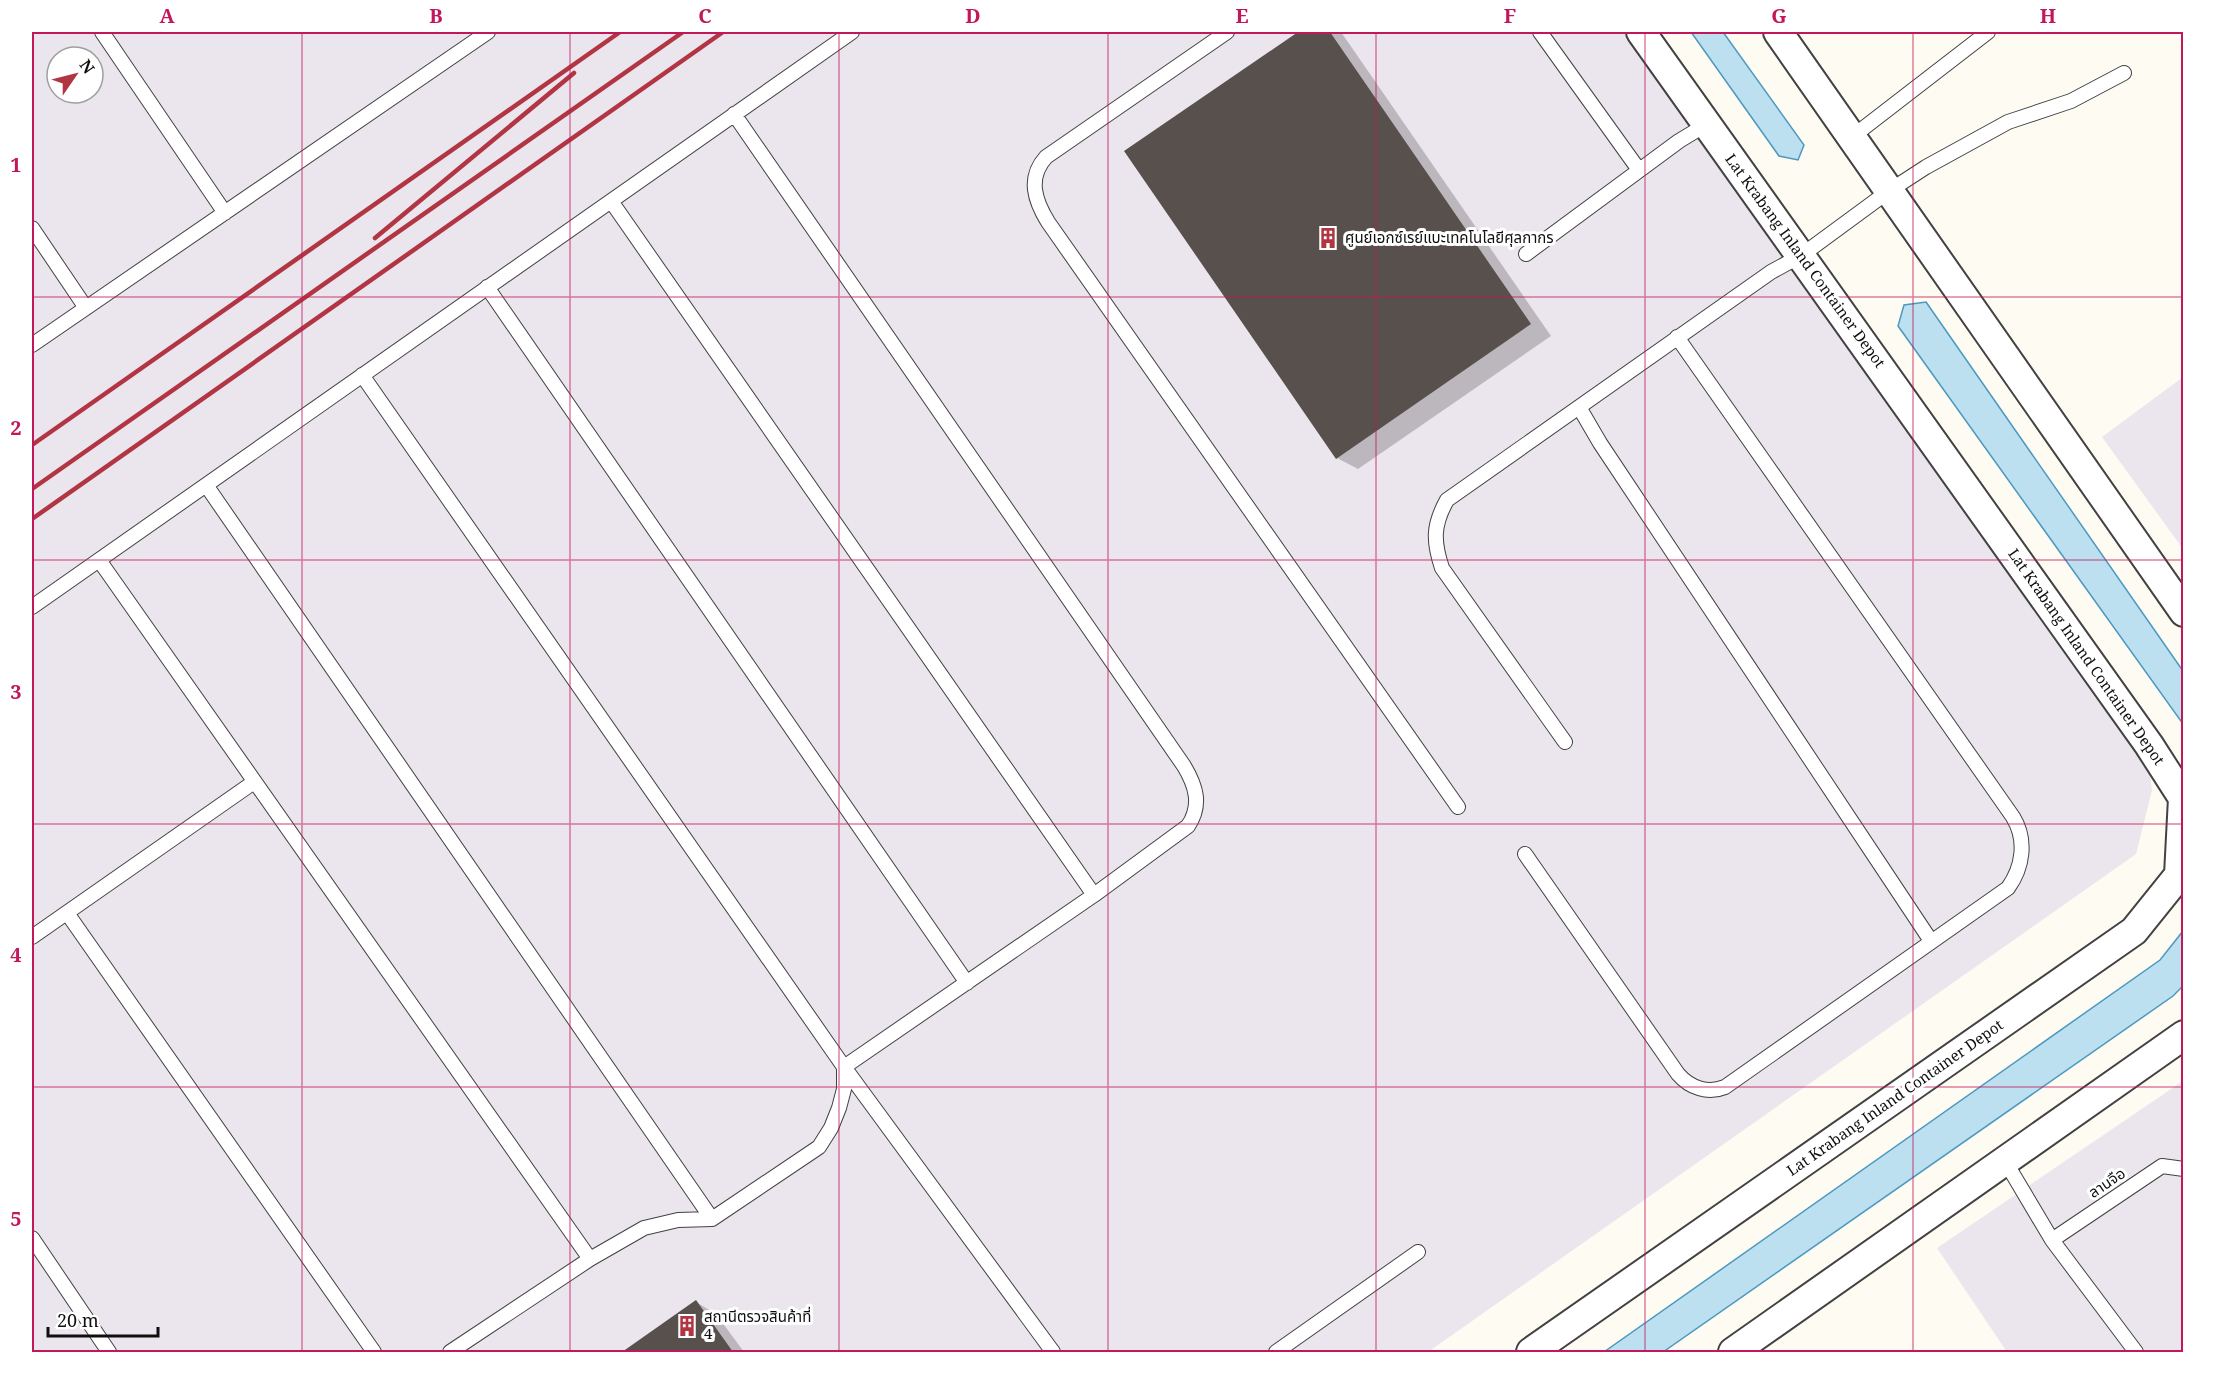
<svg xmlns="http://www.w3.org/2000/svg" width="2215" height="1384" viewBox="0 0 2215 1384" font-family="'Noto Serif','Noto Sans Thai',serif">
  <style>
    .industrial { fill: #ebe5ed; fill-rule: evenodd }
    .water { fill: #bce0f0; stroke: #4b98c0; stroke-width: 1.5 }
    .shadow { fill: #0003 }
    .building { fill: #57504d }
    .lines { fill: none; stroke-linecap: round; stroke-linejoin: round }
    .lane-casing { stroke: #424242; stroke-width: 16 }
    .street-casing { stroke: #424242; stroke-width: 32 }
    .lane { stroke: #fff; stroke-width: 14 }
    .street { stroke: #fff; stroke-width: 28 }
    .rail { stroke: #b13543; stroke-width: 4.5 }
    .grid { fill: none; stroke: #c2185b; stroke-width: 1.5; stroke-opacity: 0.55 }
    .labels { text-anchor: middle; stroke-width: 6; stroke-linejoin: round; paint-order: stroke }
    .poi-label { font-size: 15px; fill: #0f0f0f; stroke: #fff; text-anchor: start }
    .street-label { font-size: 15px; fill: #0f0f0f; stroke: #fff }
    .neatline { fill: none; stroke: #c2185b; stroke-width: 2 }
    .grid-label { font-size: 20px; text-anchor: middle; font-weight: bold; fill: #c2185b }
  </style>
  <rect width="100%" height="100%" fill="#fefbf3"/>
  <path class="industrial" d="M32,32H1649L2142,721L2152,790L2136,854L1428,1352H32ZM57,57H93V93H57Z
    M2183,377V549L2102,437Z
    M2183,1081V1352H2007L1937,1248Z"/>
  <path class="water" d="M1691,32H1723L1804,145L1798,160L1779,156Z
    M1926,302L2183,671V724L1898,326L1904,305Z
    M2183,931V986L2173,996L1663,1352H1604L2160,960Z"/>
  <path class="shadow" d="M1301,32H1341L1551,336L1358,469L1337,458L1126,152Z
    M696,1302L716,1314L744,1352H625Z"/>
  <path class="building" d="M1298,32H1330L1531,324L1336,459L1124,151Z
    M696,1300L733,1352H622Z"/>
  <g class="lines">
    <defs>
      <path id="lane" d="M102,32L225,213
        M1227,32L1046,157C1027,178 1035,201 1048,222L1458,807
        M1540,32L1639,170
        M1852,137L1988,32
        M611,201L1094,895
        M32,228L86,308
        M1526,254L1679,141L1707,124
        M487,287L967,983
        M32,345L488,32
        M362,375L844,1067L1053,1352
        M1579,407L1600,443L1931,941
        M206,485L712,1219
        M99,560L590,1259
        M32,607L852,32
        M1565,742L1442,568C1433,541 1433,525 1447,500L1771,272L1802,255L1889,191L1926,167L2008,122L2071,101L2124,73
        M1525,854L1678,1074C1690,1088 1708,1094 1725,1087L2008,888C2023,867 2027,840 2013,817L1677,337
        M67,913L374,1352
        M32,937L254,782
        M2005,1161L2052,1240
        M32,1238L109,1352
        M450,1352L590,1259L644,1228L678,1220L712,1219L819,1147L831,1128L839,1108L844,1089V1067L1094,895L1188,826C1202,805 1196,786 1184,766L734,114
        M1276,1352L1418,1252
        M2136,1352L2052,1240L2162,1166L2184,1169"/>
      <path id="street" d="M1778,32L2184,612
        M1531,1352L2134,931L2179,875L2183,798L2149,745L1641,32
        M1733,1352L2184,1035"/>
    </defs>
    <use href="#lane" class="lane-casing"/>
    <use href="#street" class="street-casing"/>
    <use href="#lane" class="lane"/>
    <use href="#street" class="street"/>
    <path class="rail" d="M375,238L574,73
      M32,445L620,32
      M32,489L683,32
      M32,519L723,32"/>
  </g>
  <path class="grid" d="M302,32V1352M570,32V1352M839,32V1352M1108,32V1352M1376,32V1352M1645,32V1352M1913,32V1352M32,297H2184M32,560H2184M32,824H2184M32,1087H2184"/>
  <defs>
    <symbol id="building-bare" viewBox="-9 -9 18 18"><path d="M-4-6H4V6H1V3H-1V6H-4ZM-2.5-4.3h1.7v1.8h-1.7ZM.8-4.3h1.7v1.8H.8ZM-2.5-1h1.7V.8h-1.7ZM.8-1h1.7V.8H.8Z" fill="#b13543" stroke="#fff" stroke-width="2.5" paint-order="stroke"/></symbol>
  </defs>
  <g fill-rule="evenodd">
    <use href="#building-bare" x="1313" y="223" width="30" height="30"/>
    <use href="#building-bare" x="672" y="1311" width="30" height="30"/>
  </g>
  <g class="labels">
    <g class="poi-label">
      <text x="1345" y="243">ศูนย์เอกซ์เรย์แบะเทคโนโลยีศุลกากร</text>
      <text x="704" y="1322">สถานีตรวจสินค้าที่<tspan x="704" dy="17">4</tspan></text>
    </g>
    <g class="street-label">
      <text transform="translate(1805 261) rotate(54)" y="5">Lat Krabang Inland Container Depot</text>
      <text transform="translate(2086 657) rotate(55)" y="5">Lat Krabang Inland Container Depot</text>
      <text transform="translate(1895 1098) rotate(-35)" y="5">Lat Krabang Inland Container Depot</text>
      <text transform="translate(2107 1183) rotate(-34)" y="5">ลานจือ</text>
    </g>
  </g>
  <rect width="2215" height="1384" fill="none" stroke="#ffffff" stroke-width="66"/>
  <g transform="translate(75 75) rotate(55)"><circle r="28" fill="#ffffff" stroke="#9f9f9f" stroke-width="1.5"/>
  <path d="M0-4.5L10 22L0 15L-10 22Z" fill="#b13543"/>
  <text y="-9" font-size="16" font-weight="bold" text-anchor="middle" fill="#0f0f0f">N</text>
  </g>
  <path d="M48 1327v9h110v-9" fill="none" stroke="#0f0f0f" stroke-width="3"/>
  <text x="57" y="1327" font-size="18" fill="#0f0f0f" stroke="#ffffff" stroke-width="4.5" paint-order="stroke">20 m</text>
  <rect x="33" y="33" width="2149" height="1318" class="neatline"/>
  <g class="grid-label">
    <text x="167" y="23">A</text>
    <text x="436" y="23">B</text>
    <text x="705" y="23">C</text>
    <text x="973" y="23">D</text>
    <text x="1242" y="23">E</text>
    <text x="1510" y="23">F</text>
    <text x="1779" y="23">G</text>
    <text x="2048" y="23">H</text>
    <text x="16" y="172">1</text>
    <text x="16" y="435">2</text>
    <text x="16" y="699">3</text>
    <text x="16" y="962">4</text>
    <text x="16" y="1226">5</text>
  </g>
</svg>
